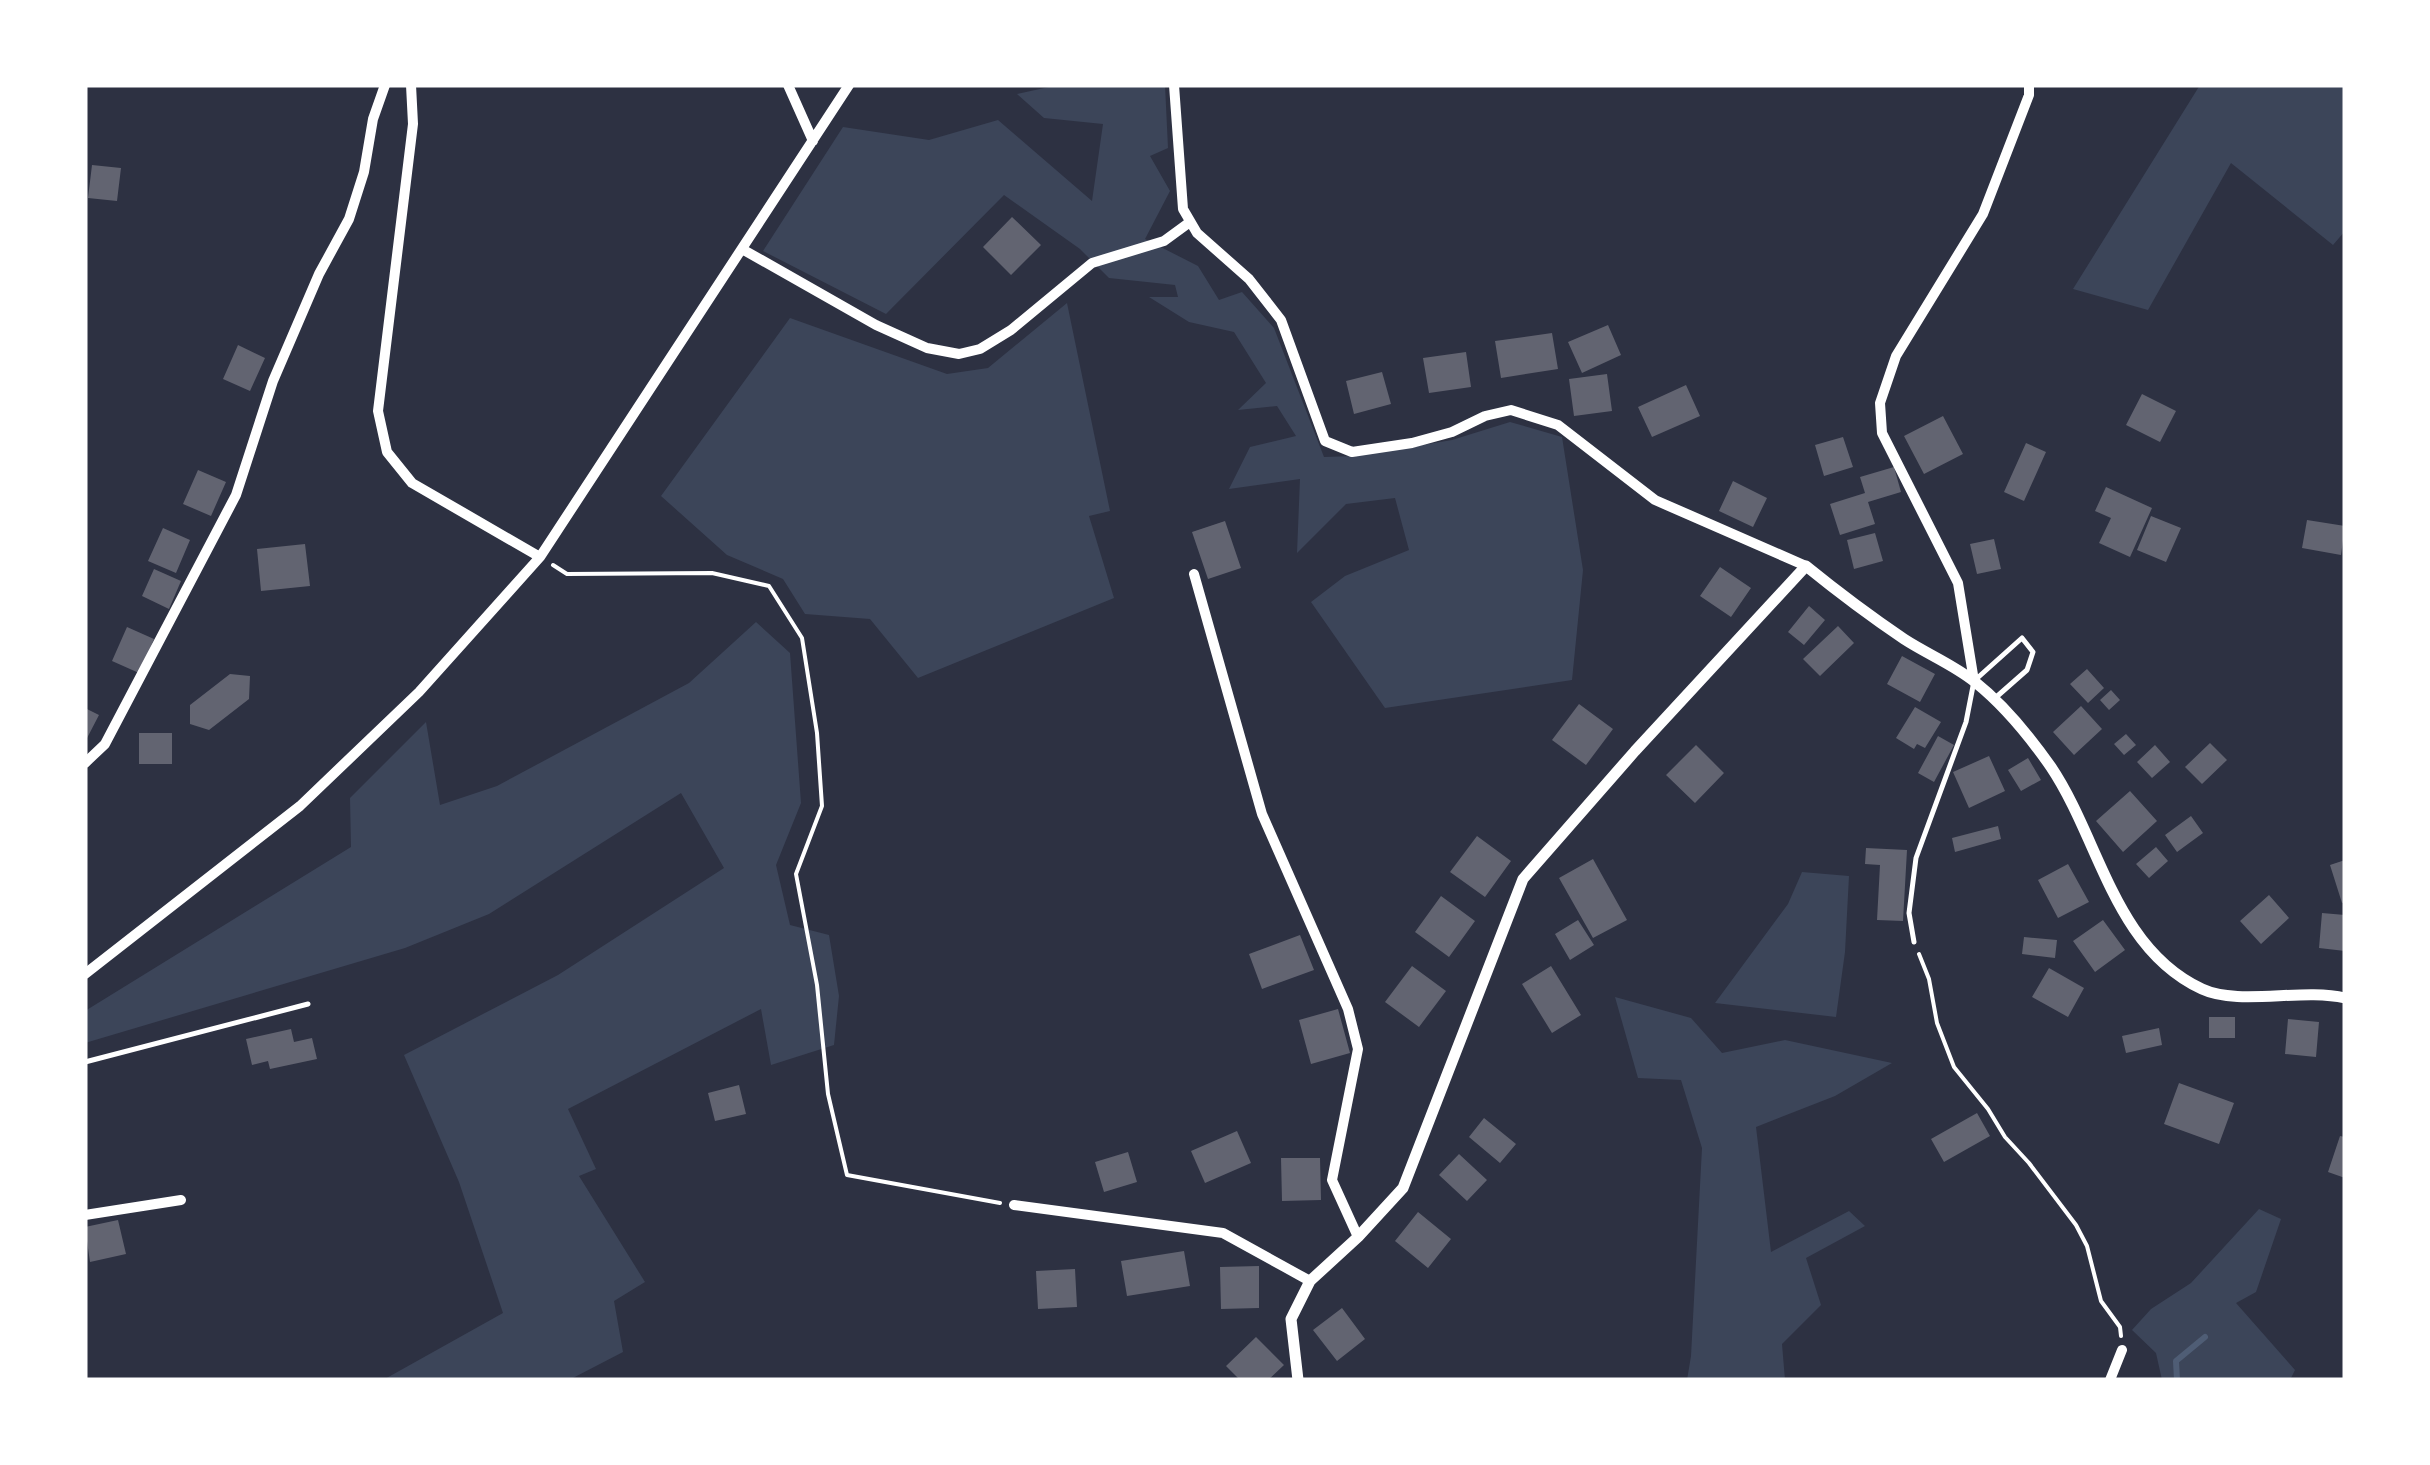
<svg xmlns="http://www.w3.org/2000/svg" width="2430" height="1465" viewBox="0 0 2430 1465" font-family="'Varela Round',sans-serif">
  <style>
    .green { fill: #3c4559 }
    .lines { fill: none; stroke-linecap: round; stroke-linejoin: round }
    .stream { stroke: #4f5d75; stroke-width: 6 }
    .building { fill: #626471 }
    .path { stroke: #fff; stroke-width: 4 }
    .service { stroke: #fff; stroke-width: 5 }
    .minor { stroke: #fff; stroke-width: 10 }
    .tertiary { stroke: #fff; stroke-width: 11 }
  </style>
  <rect width="100%" height="100%" fill="#2d3142"/>
  <path class="green" d="M1058,85H1165L1168,148L1150,156L1170,191L1145,239L1198,266L1219,300L1242,292L1274,328L1324,457L1355,456L1452,440L1510,422L1562,437L1583,570L1572,680L1385,708L1311,602L1345,576L1409,550L1395,498L1346,504L1297,553L1300,479L1229,489L1250,447L1296,436L1277,406L1238,410L1266,383L1234,332L1189,322L1149,297H1178L1175,285L1109,278L1080,249L1004,195L886,314L763,251L843,127L929,140L998,120L1092,201L1103,124L1044,118L1017,94Z
    M2200,85H2345V231L2333,245L2231,163L2148,310L2073,289Z
    M1067,303L1110,511L1089,516L1114,598L918,678L870,619L805,614L783,579L727,555L661,496L790,318L947,374L988,368Z
    M756,622L790,653L801,803L776,865L790,925L829,935L839,996L834,1045L771,1065L761,1009L568,1109L596,1169L579,1176L645,1282L614,1301L623,1352L569,1380H383L503,1313L459,1182L404,1055L558,975L724,868L681,793L489,914L405,948L85,1043V1011L351,847L350,798L426,722L440,805L497,786L689,683Z
    M1802,872L1849,876L1845,952L1836,1017L1715,1003L1788,904Z
    M1615,997L1691,1018L1722,1053L1785,1040L1892,1063L1835,1096L1756,1127L1771,1252L1849,1211L1865,1226L1806,1258L1821,1305L1782,1344L1785,1380H1687L1691,1356L1702,1148L1681,1080L1638,1078Z
    M2259,1209L2281,1219L2256,1292L2236,1303L2295,1370L2290,1380H2162L2156,1353L2132,1330L2151,1309L2191,1283Z"/>
  <g class="lines">
    <path class="stream" d="M2177,1380L2176,1361L2205,1337"/>
  </g>
  <path class="building" d="M92,165L121,168L117,201L88,198Z
    M1012,217L1041,245L1011,275L983,247Z
    M1608,325L1621,355L1582,373L1568,342Z
    M1552,333L1558,369L1501,378L1495,341Z
    M238,345L265,358L250,391L223,379Z
    M1466,352L1471,387L1429,393L1423,358Z
    M1382,372L1391,404L1354,414L1346,381Z
    M1607,374L1612,411L1574,416L1569,379Z
    M1686,385L1700,416L1652,437L1638,407Z
    M2142,394L2176,411L2160,442L2126,425Z
    M1943,416L1963,454L1924,474L1904,436Z
    M1843,437L1853,467L1824,476L1815,445Z
    M2026,443L2046,452L2024,501L2004,492Z
    M1894,467L1901,492L1868,502L1875,524L1840,535L1830,504L1865,493L1860,477Z
    M198,470L226,482L211,516L183,504Z
    M1733,481L1767,498L1753,527L1719,511Z
    M2106,487L2152,508L2130,557L2099,543L2111,518L2095,511Z
    M2151,516L2181,528L2166,562L2137,550Z
    M2307,520L2345,526L2341,555L2302,548Z
    M1225,521L1241,568L1208,579L1192,532Z
    M163,528L190,540L176,573L148,561Z
    M1875,533L1883,561L1854,569L1847,540Z
    M1994,539L2001,569L1977,574L1970,544Z
    M305,544L310,586L261,591L257,549Z
    M1720,567L1751,588L1731,617L1700,596Z
    M154,569L181,581L169,609L142,596Z
    M1809,606L1825,620L1804,645L1788,632Z
    M1838,626L1854,643L1820,676L1803,659Z
    M127,627L154,639L139,673L112,661Z
    M1902,656L1935,674L1920,702L1887,684Z
    M2087,669L2104,688L2088,703L2070,684Z
    M230,674L250,676L249,699L209,730L190,724V705Z
    M2111,690L2120,700L2109,710L2100,700Z
    M1579,704L1613,729L1586,765L1552,740Z
    M2081,706L2102,729L2074,755L2053,732Z
    M1915,707L1941,722L1925,748L1917,744L1914,749L1896,738Z
    M85,708L99,715L85,742Z
    M139,733H172V764H139Z
    M2126,734L2136,745L2124,755L2114,744Z
    M1938,736L1954,745L1934,782L1918,773Z
    M2210,743L2227,760L2202,784L2185,767Z
    M1696,745L1724,773L1695,803L1666,775Z
    M2155,745L2170,762L2152,778L2137,762Z
    M1989,756L2005,791L1969,808L1953,772Z
    M2028,758L2041,780L2021,791L2008,770Z
    M2130,791L2157,821L2123,852L2096,821Z
    M2191,816L2203,833L2177,852L2165,835Z
    M1998,826L2001,839L1955,852L1952,838Z
    M1477,836L1511,861L1485,897L1450,872Z
    M2156,847L2168,861L2149,878L2136,864Z
    M1866,848L1907,850L1903,921L1877,920L1880,865L1865,864Z
    M1593,859L1627,920L1593,938L1559,878Z
    M2345,860V902L2342,903L2330,865Z
    M2068,864L2089,902L2058,918L2038,880Z
    M2269,895L2289,918L2261,944L2240,921Z
    M1441,896L1475,921L1449,957L1415,932Z
    M2322,913L2345,915V951L2319,948Z
    M1578,920L1594,945L1570,960L1555,934Z
    M2103,920L2125,950L2095,972L2073,941Z
    M1300,935L1314,970L1262,989L1249,954Z
    M2024,937L2057,940L2055,958L2022,954Z
    M1412,966L1446,991L1419,1027L1385,1002Z
    M1551,966L1581,1015L1552,1033L1522,984Z
    M2049,968L2084,988L2068,1017L2032,997Z
    M1338,1009L1350,1053L1311,1064L1299,1020Z
    M2209,1017H2235V1038H2209Z
    M2288,1019L2319,1022L2316,1057L2285,1054Z
    M2159,1028L2162,1045L2126,1053L2122,1036Z
    M291,1029L294,1042L312,1038L317,1059L270,1069L268,1061L252,1065L246,1039Z
    M2179,1083L2234,1103L2219,1144L2164,1124Z
    M739,1085L746,1114L715,1121L708,1093Z
    M1977,1113L1990,1136L1944,1162L1931,1139Z
    M1484,1118L1516,1144L1500,1163L1469,1137Z
    M1237,1131L1251,1163L1205,1183L1191,1151Z
    M2340,1136L2345,1137V1178L2328,1172Z
    M1128,1152L1137,1182L1104,1192L1095,1162Z
    M1459,1154L1487,1180L1467,1201L1439,1175Z
    M1281,1158H1320L1321,1200L1282,1201Z
    M1418,1212L1451,1239L1428,1268L1395,1241Z
    M118,1220L126,1254L90,1262L85,1227Z
    M1184,1251L1190,1286L1127,1296L1121,1261Z
    M1259,1266V1308L1221,1309L1220,1267Z
    M1075,1269L1077,1307L1038,1309L1036,1271Z
    M1342,1308L1365,1339L1337,1361L1313,1330Z
    M1256,1337L1284,1365L1268,1380H1240L1226,1366Z"/>
  <g class="lines">
    <path class="path" d="M553,565L567,574L712,573L769,586L802,638L817,733L822,806L796,874L817,985L828,1094L847,1175L1000,1203
      M1919,954L1929,979L1937,1023L1954,1067L1988,1109L2005,1137L2029,1163L2076,1225L2087,1246L2101,1301L2120,1327L2121,1336"/>
    <path class="service" d="M1914,942L1909,913L1916,858L1966,722L1974,681L2022,638L2033,652L2027,670L1994,699
      M85,1062L308,1004"/>
    <path class="minor" d="M411,85L413,124L378,411L387,452L412,483L540,557
      M788,85L813,141
      M1174,85L1183,209L1197,233L1249,279L1281,320L1325,441L1352,452L1412,443L1452,432L1485,416L1511,410L1558,425L1655,500L1806,566
      M742,249L876,325L927,348L959,354L980,349L1011,330L1092,263L1164,241L1190,222
      M1194,574L1262,814L1348,1009L1358,1049L1332,1180L1358,1237
      M1974,681L1958,583L1882,433L1880,403L1896,356L1983,214L2029,95V85
      M85,763L105,744L236,495L273,381L319,274L349,219L364,172L373,119L385,85
      M85,974L300,806L419,692L540,557L849,85
      M1014,1205L1223,1233L1310,1281
      M85,1215L181,1200
      M2110,1380L2122,1350"/>
    <path class="tertiary" d="M1298,1380L1291,1319L1310,1281L1358,1237L1403,1188L1523,879L1635,751L1806,566C1838,592 1870,616 1904,639C1927,654 1954,665 1975,682C2004,705 2030,737 2051,767C2100,840 2114,948 2202,989C2238,1006 2302,988 2345,998"/>
  </g>
  <rect width="2430" height="1465" fill="none" stroke="#ffffff" stroke-width="175"/>
</svg>
